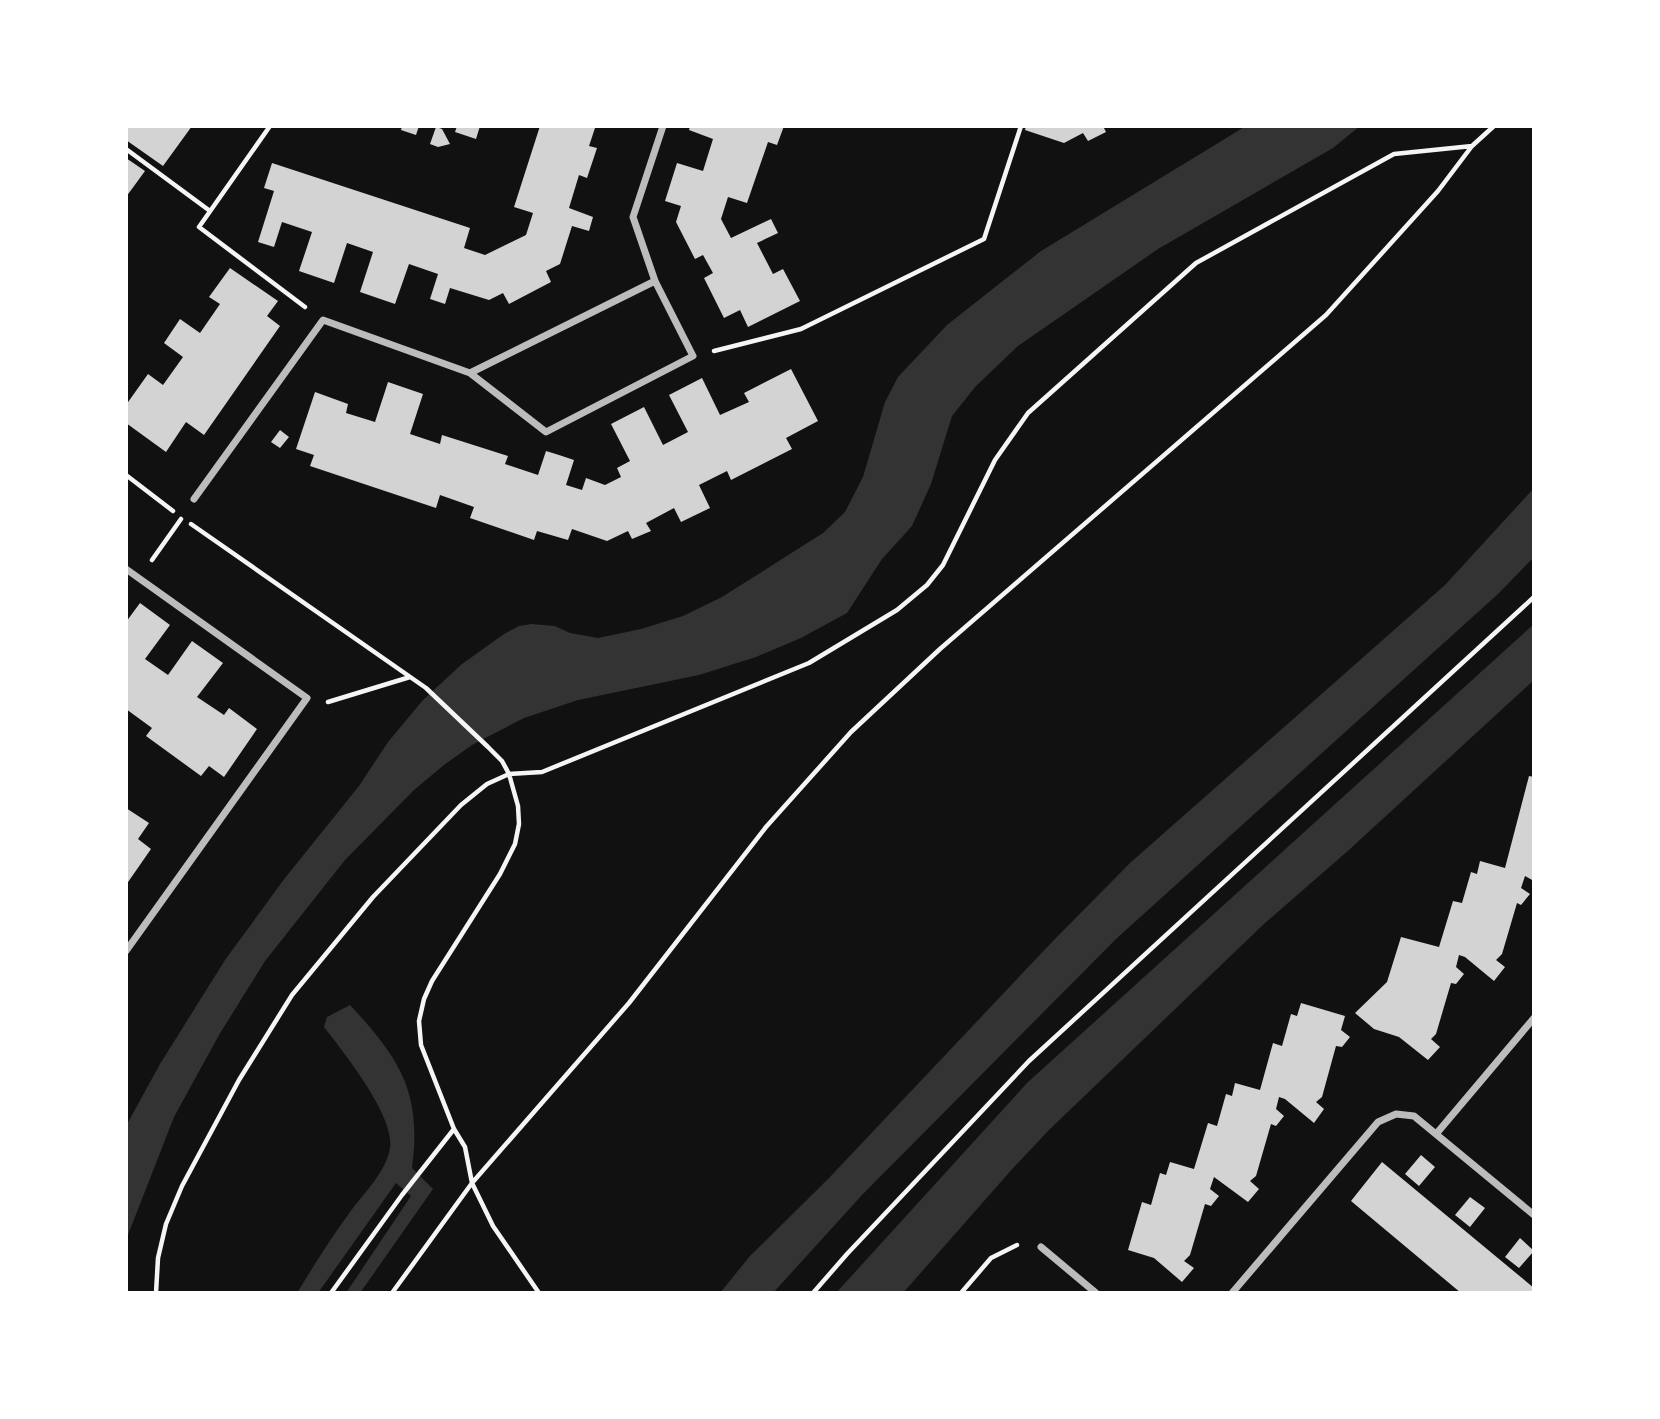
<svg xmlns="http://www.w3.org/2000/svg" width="1660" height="1419" viewBox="0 0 1660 1419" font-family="Cabin,sans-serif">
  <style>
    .water { fill: #333 }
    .building { fill: #d3d3d3 }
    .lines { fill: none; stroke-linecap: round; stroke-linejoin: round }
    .path { stroke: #f5f5f5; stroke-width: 4.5 }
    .minor { stroke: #bcbcbc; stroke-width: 7 }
  </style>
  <rect width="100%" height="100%" fill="#111"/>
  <path class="water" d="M1246,126H1360L1333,148L1158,249L1018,346L976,386L952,416L931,484L912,526L882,559L847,613L801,638L756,657L699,675L578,700L524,718L472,745L444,765L414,790L345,860L265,961L219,1035L174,1117L126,1240V1126L160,1064L225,960L285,878L359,786L388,742L423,700L462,664L504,634L519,626L531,624L555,626L570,633L598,638L641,629L683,616L722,597L823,533L845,512L863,477L885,402L898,377L947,325L1041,251Z
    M1534,488V557L1498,594L1116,939L862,1195L773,1293H720L750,1256L829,1178L1052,942L1130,863L1445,585Z
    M1534,624V680L1350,849L1265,923L1050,1129L1014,1167L903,1293H836L1027,1083Z
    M350,1005C400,1059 422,1092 412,1168L433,1189L360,1293H346L411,1196L396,1183L318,1293H297C314,1265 331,1238 350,1212C364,1193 386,1172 390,1148C395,1116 344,1053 324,1027L327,1017Z"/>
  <path class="building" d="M126,126H192L163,166L126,140Z
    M402,126H419L416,135L401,130Z
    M457,126H480L476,139L455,132Z
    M540,126H588L595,128L589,146L597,148L587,178L579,175L569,208L593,217L589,231L572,226L560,264L546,271L551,282L509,304L503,293L489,300L450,288L445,304L430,299L438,274L409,264L395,304L360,292L373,252L347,243L334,283L299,271L312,232L282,222L274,247L258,242L274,191L264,188L272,163L470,228L464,248L485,255L526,235L533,213L514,207Z
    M690,126H784L777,145L768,142L747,203L728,197L721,219L731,238L771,219L778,233L757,243L773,274L783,269L800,301L748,327L740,310L724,318L704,278L713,273L703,255L695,259L676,222L681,206L665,201L677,163L703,171L713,139L689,130Z
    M1026,126H1103L1106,132L1088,141L1083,133L1064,143L1025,130Z
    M436,127L442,129L450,144L438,147L430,144Z
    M126,158L145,171L126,197Z
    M230,268L278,301L267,316L280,326L204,435L186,422L166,452L126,423V405L148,374L163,385L183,357L164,343L180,319L200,333L220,304L209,297Z
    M791,369L818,421L786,438L792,449L731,480L727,471L699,485L710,508L681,522L674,508L646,523L651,531L632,539L628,531L607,541L572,529L568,540L537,531L534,540L470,518L474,507L440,495L436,508L310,466L314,455L296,449L315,392L348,404L346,413L375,422L388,382L423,394L410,434L440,444L442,435L508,456L505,464L538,475L546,451L559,455L574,460L566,485L582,490L586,478L605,485L621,477L617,468L630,461L611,424L644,407L663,445L688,432L669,395L702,378L720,415L749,402L744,393Z
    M280,430L289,437L280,448L271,442Z
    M140,603L170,625L145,659L168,675L192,641L223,663L197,697L224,715L229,708L257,729L224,777L209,766L201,776L146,736L152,728L126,709V622Z
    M1529,776L1534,777V881L1525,876L1521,888L1530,894L1521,905L1517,903L1502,954L1496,960L1505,967L1494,981L1465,957L1459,955L1456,967L1464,974L1456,984L1451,983L1436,1034L1431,1039L1440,1047L1428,1060L1399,1037L1374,1029L1355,1013L1387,982L1401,937L1439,947L1453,901L1462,903L1471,872L1477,874L1480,861L1505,868Z
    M126,808L149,823L138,839L151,849L126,885Z
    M1301,1003L1345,1016L1341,1030L1350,1037L1342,1047L1336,1046L1322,1097L1316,1102L1324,1109L1314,1123L1285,1099L1279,1097L1276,1109L1284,1116L1276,1126L1271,1124L1256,1176L1250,1181L1259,1189L1248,1202L1214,1177L1210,1189L1219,1196L1211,1206L1205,1204L1190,1255L1184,1261L1194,1268L1182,1282L1154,1258L1128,1250L1142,1202L1151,1205L1160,1173L1166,1175L1170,1162L1194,1169L1208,1123L1217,1126L1226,1094L1232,1096L1235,1083L1260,1090L1273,1043L1282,1046L1291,1014L1297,1016Z
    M1421,1155L1435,1167L1419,1186L1405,1174Z
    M1382,1162L1534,1288V1293H1461L1351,1201Z
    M1470,1197L1485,1208L1470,1227L1455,1215Z
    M1520,1238L1534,1251L1519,1268L1505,1257Z"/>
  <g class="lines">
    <path class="path" d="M270,126L199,227L305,307
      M126,149L210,211
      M714,351L801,329L984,239L1021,126
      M126,475L173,511
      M191,524L426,688L488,747L502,761L509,774L518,806L519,824L515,844L500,874L432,981L424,999L419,1021L421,1045L454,1129L465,1147L472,1183L493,1226L539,1293
      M152,560L181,519
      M328,702L410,677
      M156,1293L158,1258L166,1224L182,1186L239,1080L292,995L373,897L461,805L487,784L509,774L542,772L809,663L897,610L927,585L943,565L995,460L1028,413L1196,263L1394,154L1472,146
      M331,1293L402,1195L454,1129
      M392,1293L472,1183L629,1003L766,827L851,732L940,649L1326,315L1438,191L1472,146L1494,126
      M813,1293L847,1254L1029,1061L1534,597
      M961,1293L991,1258L1017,1245"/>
    <path class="minor" d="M470,373L546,432L693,356L655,281
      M194,499L323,320L470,373L655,281L633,217L663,126
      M126,569L307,698L126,951
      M1437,1133L1534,1018
      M1041,1247L1096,1293
      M1232,1293L1378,1122L1396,1114L1414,1116L1534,1215"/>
  </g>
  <rect width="1660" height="1419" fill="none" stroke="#ffffff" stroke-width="256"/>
</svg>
